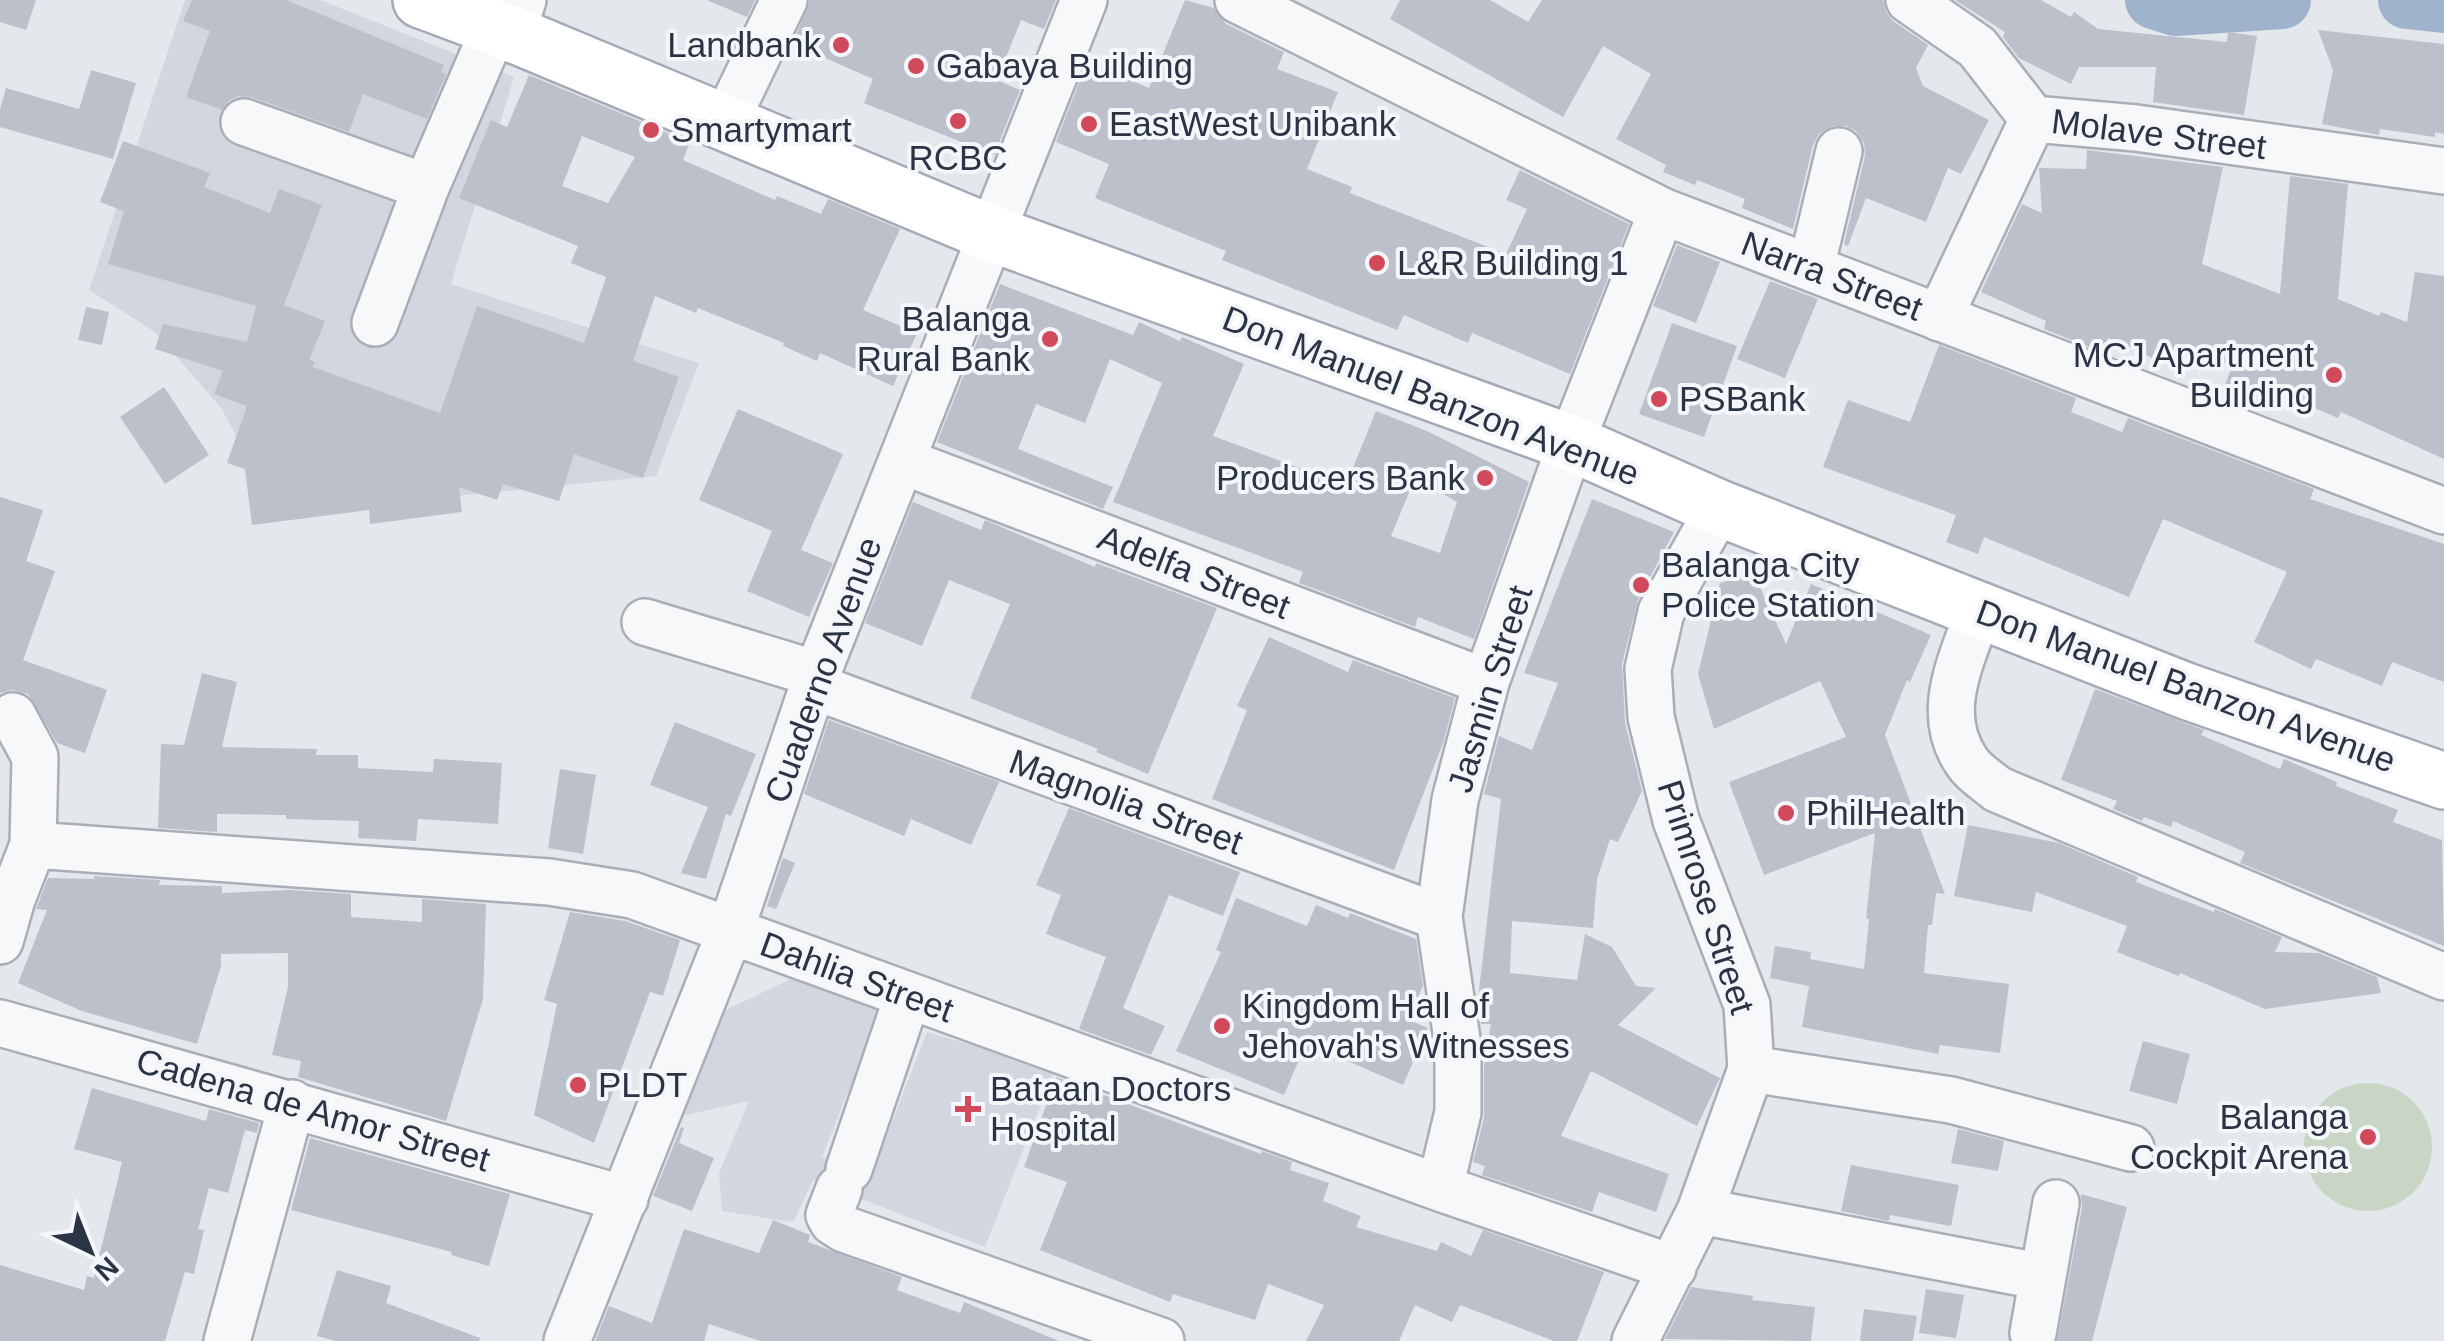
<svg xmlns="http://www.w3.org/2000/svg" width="2444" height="1341" viewBox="0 0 2444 1341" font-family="Helvetica,sans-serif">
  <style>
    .built { fill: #d2d6de }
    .green { fill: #c9d6c5 }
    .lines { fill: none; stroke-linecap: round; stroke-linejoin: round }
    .river { stroke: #9fb4cc; stroke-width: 58 }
    .building { fill: #bbc0ca; fill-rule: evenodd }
    .minor-casing { stroke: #a9aeb7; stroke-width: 50 }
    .major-casing { stroke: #a3abb8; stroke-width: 60 }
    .minor { stroke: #f7f8fa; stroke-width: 45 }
    .major { stroke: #fff; stroke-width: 55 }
    .poi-dot { fill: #d1495b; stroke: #f4f6f9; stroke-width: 4 }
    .labels { text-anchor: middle; stroke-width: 8; stroke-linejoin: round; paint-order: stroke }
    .poi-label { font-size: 35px; fill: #2b3445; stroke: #f4f6f9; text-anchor: start }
    .street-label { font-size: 35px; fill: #2b3445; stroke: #f4f6f9 }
  </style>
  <rect width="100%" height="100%" fill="#e4e7ec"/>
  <path class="built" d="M185,0H320L514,77L451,284L699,363L656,476L276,514L222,409L155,332L89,290Z
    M799,975L882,1007L822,1157L849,1169L871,1176L927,1032L1055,1069L985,1247L813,1180L793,1222L722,1211L719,1173L749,1101L677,1117L719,1013Z"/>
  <path class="green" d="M2304 1147a64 64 0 1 1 128 0a64 64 0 1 1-128 0Z"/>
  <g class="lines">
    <path class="river" d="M2154,0L2176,7L2282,0
      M2407,0L2444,4"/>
  </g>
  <path class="building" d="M0,0H36L26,30L0,22Z
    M192,0H286L444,65L441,72L446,74L427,119L363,94L349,132L252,97L238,96L228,101L222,110L186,97L210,31L183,21Z
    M707,0H755L747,17Z
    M810,0H1056L1044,29L1021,20L997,80L1020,90L994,155L864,103L873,79L807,50L809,44L795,38Z
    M1185,0L1214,8L1226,24L1284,52L1277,69L1338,92L1307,169L1352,187L1350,193L1506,254L1527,209L1506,200L1520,170L1629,224L1570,374L1472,333L1468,343L1404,315L1397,330L1222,260L1226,251L1095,198L1109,164L1056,142L1087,62L1149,88Z
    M1400,0H1490L1528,22L1542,0H1883L1886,12L1893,21L1928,45L1916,68L1923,86L1989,120L1961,174L1948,168L1926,222L1866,198L1848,246L1844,244L1865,156L1864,143L1856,131L1846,126H1832L1819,134L1813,145L1793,229L1742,208L1745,199L1697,180L1695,185L1663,172L1666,165L1616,139L1651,74L1603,46L1563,117L1390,19Z
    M1955,0H2041L2071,17L2074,12L2098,29L2227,42L2228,32L2257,36L2244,115L2153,102L2156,67H2079L2071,84L2019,58L2003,37L2005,32Z
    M2318,30L2444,44V134L2435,132V137L2380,129L2379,135L2322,124L2333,70Z
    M91,70L136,83L113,159L0,127V110L6,88L79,109Z
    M529,75L690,142L683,160L775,200L777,196L821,214L828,199L900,229L863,310L917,333L893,386L820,353L817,361L783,346L784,343L698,308L696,313L655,296L633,361L679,377L643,478L574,454L559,501L503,484L497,500L459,487L462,512L370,524L369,510L252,525L245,469L227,463L247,406L214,394L223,371L155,349L163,324L247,342L256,306L108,264L124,211L100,202L123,141L210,173L204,187L270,213L279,189L322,205L284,305L325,321L309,360L315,362L313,367L440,413L477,306L584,343L606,277L571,263L578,246L459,198L491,120L507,127ZM582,136L635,157L608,203L562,186Z
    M2087,150L2223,167L2202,264L2280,294L2290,176L2348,184L2338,299L2379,316L2381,312L2407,322L2415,272L2444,276V459L2341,412L2338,418L2259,385L2251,404L2222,392L2232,367L2176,344L2167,365L2108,338L2103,348L2096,345L2094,349L2044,329L2046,321L1981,292L2022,204L2042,213L2039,168L2086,169Z
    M1677,245L1720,262L1696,323L1653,306Z
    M1770,281L1818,299L1785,378L1737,359Z
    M1000,284L1133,335L1139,322L1180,341L1182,337L1244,364L1213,436L1346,485L1376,411L1429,432L1529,482L1474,639L1418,617L1415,627L1299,583L1303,572L1113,502L1162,383L1110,359L1085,423L1036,404L1018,449L1113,487L1103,509L937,442ZM1415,478L1457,502L1440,553L1391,536Z
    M86,307L109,312L102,345L78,340Z
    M1672,323L1737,346L1704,437L1639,414Z
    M1939,345L2076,398L2071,412L2122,432L2128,418L2314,489L2310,499L2444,544V682L2392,662L2382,686L2316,659L2311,669L2254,642L2287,572L2163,519L2129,597L1984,537L1978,554L1946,542L1956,515L1823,467L1848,400L1910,422Z
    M164,387L209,455L165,484L120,417Z
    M738,409L843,454L801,550L833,563L809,617L747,591L772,531L699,500Z
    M0,497L43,510L26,561L55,571L23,660L107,690L85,753L57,743L28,694L13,690L0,693Z
    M1592,499L1674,532L1638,600L1622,664L1625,723L1642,791L1618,842L1610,839L1597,880L1593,928L1512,921L1510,973L1577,980L1585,934L1612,947L1636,986L1656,988L1618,1025L1720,1078L1697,1126L1591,1071L1561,1136L1669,1174L1656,1212L1599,1192L1592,1212L1482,1175L1485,1166L1473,1162L1484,1118V1066L1491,1024H1481L1478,999L1501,799L1484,794L1499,736L1532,750L1558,683L1524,673Z
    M913,502L981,530L985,520L1095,567L1096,563L1217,608L1148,774L1096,752L1098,749L970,698L1010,604L949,580L922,646L865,623Z
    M1754,574L1786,644L1811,584L1931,635L1910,682L1907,680L1885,735L1945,894L1936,893L1932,925H1928L1924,973L2009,984L2000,1053L1940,1045L1938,1054L1802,1027L1809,986L1770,978L1775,946L1811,952L1810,959L1864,969L1869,919L1866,918L1875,833L1764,875L1729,782L1846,737L1820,681L1714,729L1698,674L1720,583Z
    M1269,637L1348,672L1353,660L1455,698L1443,743L1394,870L1212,799L1247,710L1237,706Z
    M202,673L237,682L222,747L317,749L316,755H358V768L433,772L434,759L502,763L498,824L418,819L416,841L358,838L359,821L286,819V815L217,814V832L158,828L161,744L184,745Z
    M2095,689L2204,730L2201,735L2280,769L2284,759L2337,782L2336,786L2398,810L2393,822L2442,840L2444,946L2240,863L2245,852L2173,821L2171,827L2144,817L2142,821L2113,809L2117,801L2061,780Z
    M829,720L999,782L971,845L911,819L904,836L804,794Z
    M675,722L756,754L731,816L726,814L706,879L681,873L708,807L650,785Z
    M560,769L596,775L583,854L548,848Z
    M1069,808L1240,872L1223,916L1169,895L1123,1008L1165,1026L1151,1055L1079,1029L1106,957L1046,934L1061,895L1036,885Z
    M1968,825L2059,843L2138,877L2136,882L2214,912L2215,909L2282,937L2275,952L2319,953L2377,977L2381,993L2265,1009L2180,973L2179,976L2117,952L2127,926L2036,892L2032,912L1954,896Z
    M783,858L795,863L776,909L767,906Z
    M94,876L160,880L159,885L222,886V893L290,890L351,894V917L422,922V899L486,904L483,999L446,1121L298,1077L301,1061L272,1055L288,987V953L221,954V966L197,1044L82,1011L18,983L47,910L36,909L48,878L94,879Z
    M1236,898L1307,926L1316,905L1348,918L1350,913L1416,939L1423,985L1409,1020L1428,1028L1403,1085L1317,1048L1312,1057L1302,1053L1284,1095L1176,1051L1221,952L1216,950Z
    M570,912L625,921L680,940L663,996L650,992L594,1143L534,1115L557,1004L544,1000Z
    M2143,1041L2190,1054L2177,1104L2129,1091Z
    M1056,1077L1261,1154L1262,1151L1292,1162L1290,1170L1329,1183L1323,1201L1361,1216L1356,1227L1437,1251L1441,1242L1471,1256L1483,1230L1604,1272L1577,1341H1554L1460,1305L1452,1322L1415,1305L1399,1341H1306L1324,1305L1268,1284L1255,1320L1173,1294L1170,1302L1040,1250L1067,1182L1024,1167Z
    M92,1088L206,1121L209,1109L259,1123L257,1133L245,1130L228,1193L209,1188L198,1229L204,1230L194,1274L185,1272L165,1341H0V1265L84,1290L87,1276L94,1278L122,1162L74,1149Z
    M681,1127L684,1128L679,1143L714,1158L692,1211L653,1196Z
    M1958,1129L2004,1141L1998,1171L1951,1163Z
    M310,1138L510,1194L489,1266L451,1255L452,1252L291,1210Z
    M1851,1165L1959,1185L1951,1226L1890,1215L1889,1221L1841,1211Z
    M2081,1194L2127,1207L2092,1341H2057L2082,1208Z
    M773,1220L810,1235L808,1242L902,1277L897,1290L960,1313L964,1302L1059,1341H760L709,1324L704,1341H595L609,1306L652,1323L684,1229L759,1253Z
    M337,1270L391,1286L386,1303L480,1338L479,1341H336L317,1336Z
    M1691,1287L1753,1296L1752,1300L1815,1307L1811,1341L1665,1339Z
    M1926,1289L1964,1295L1956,1338L1919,1333Z
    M1864,1309L1917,1316L1913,1341H1860Z"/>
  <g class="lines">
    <defs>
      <path id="minor" d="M1238,0L1662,211L2444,511
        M1909,0L1977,47L2033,119
        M512,34L523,0
        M2033,119L2136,128L2444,171
        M244,122L426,187
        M725,123L784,0
        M1811,268L1839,151
        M1939,318L2033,119
        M375,323L426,187L495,27
        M902,461L1486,682
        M1979,610C1962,660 1933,713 1967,762C1974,773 1988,781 1997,789L2444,977
        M645,622L817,674
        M813,686L1439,917
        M13,716L35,757L33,845
        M0,941L12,899L33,845L549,882L632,895L1440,1188L1673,1268
        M0,1023L625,1199
        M1751,1069L1951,1100L2131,1148
        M849,1169L908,995
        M1440,1188L1458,1112V1046L1439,917L1455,800L1486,682L1571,443L1662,211
        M839,1189L829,1215L833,1222L844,1229L1161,1341
        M1700,1211L2043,1277
        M2033,1333L2056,1203
        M227,1341L292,1103
        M567,1341L730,932L817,674L1084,0
        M1635,1341L1700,1211L1751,1069L1747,1005L1676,820L1651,717L1648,669L1661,612L1719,508"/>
      <path id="major" d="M421,0L512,34L990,233L1571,443L1719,508L2186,691L2444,781"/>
    </defs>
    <use href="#minor" class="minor-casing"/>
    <use href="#major" class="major-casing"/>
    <use href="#minor" class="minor"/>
    <use href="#major" class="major"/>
  </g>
  <g class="poi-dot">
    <circle cx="841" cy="45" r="10"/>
    <circle cx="916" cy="66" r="10"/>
    <circle cx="958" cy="121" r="10"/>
    <circle cx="1089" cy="124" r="10"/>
    <circle cx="651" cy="130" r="10"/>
    <circle cx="1377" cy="263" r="10"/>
    <circle cx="1050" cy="339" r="10"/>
    <circle cx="2334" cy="375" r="10"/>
    <circle cx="1659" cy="399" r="10"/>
    <circle cx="1485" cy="478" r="10"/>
    <circle cx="1641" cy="585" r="10"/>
    <circle cx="1786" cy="813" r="10"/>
    <circle cx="1222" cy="1026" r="10"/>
    <circle cx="578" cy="1085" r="10"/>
    <path d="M963 1094h10v10h10v10h-10v10h-10v-10h-10v-10h10z"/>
    <circle cx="2368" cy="1137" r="10"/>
  </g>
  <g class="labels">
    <g class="poi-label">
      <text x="821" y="57" text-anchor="end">Landbank</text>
      <text x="936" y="78">Gabaya Building</text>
      <text x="1109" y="136">EastWest Unibank</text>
      <text x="671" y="142">Smartymart</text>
      <text x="958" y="170" text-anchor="middle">RCBC</text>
      <text x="1397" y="275">L&amp;R Building 1</text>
      <text x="1030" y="331" text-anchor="end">Balanga<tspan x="1030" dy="40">Rural Bank</tspan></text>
      <text x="2314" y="367" text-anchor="end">MCJ Apartment<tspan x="2314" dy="40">Building</tspan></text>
      <text x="1679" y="411">PSBank</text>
      <text x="1465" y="490" text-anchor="end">Producers Bank</text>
      <text x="1661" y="577">Balanga City<tspan x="1661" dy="40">Police Station</tspan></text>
      <text x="1806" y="825">PhilHealth</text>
      <text x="1242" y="1018">Kingdom Hall of<tspan x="1242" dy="40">Jehovah's Witnesses</tspan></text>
      <text x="598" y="1097">PLDT</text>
      <text x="990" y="1101">Bataan Doctors<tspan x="990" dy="40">Hospital</tspan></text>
      <text x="2348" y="1129" text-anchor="end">Balanga<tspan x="2348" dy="40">Cockpit Arena</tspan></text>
    </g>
    <g class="street-label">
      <text transform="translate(2159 134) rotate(7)" y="12">Molave Street</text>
      <text transform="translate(1832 276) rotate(21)" y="12">Narra Street</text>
      <text transform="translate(1431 396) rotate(21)" y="12">Don Manuel Banzon Avenue</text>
      <text transform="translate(1194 572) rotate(21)" y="12">Adelfa Street</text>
      <text transform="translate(823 670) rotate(-70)" y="12">Cuaderno Avenue</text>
      <text transform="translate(2186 686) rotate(20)" y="12">Don Manuel Banzon Avenue</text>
      <text transform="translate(1490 689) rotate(-73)" y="12">Jasmin Street</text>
      <text transform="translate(1126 802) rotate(20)" y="12">Magnolia Street</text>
      <text transform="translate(1706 897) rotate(72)" y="12">Primrose Street</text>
      <text transform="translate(857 977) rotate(20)" y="12">Dahlia Street</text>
      <text transform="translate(313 1110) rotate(16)" y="12">Cadena de Amor Street</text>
    </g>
  </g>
  <g transform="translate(90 1251) rotate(137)" stroke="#f4f6f9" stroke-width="8" paint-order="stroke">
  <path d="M0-8L18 38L0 25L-18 38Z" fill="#2b3445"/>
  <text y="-15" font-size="28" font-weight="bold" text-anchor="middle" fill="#2b3445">N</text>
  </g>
</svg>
